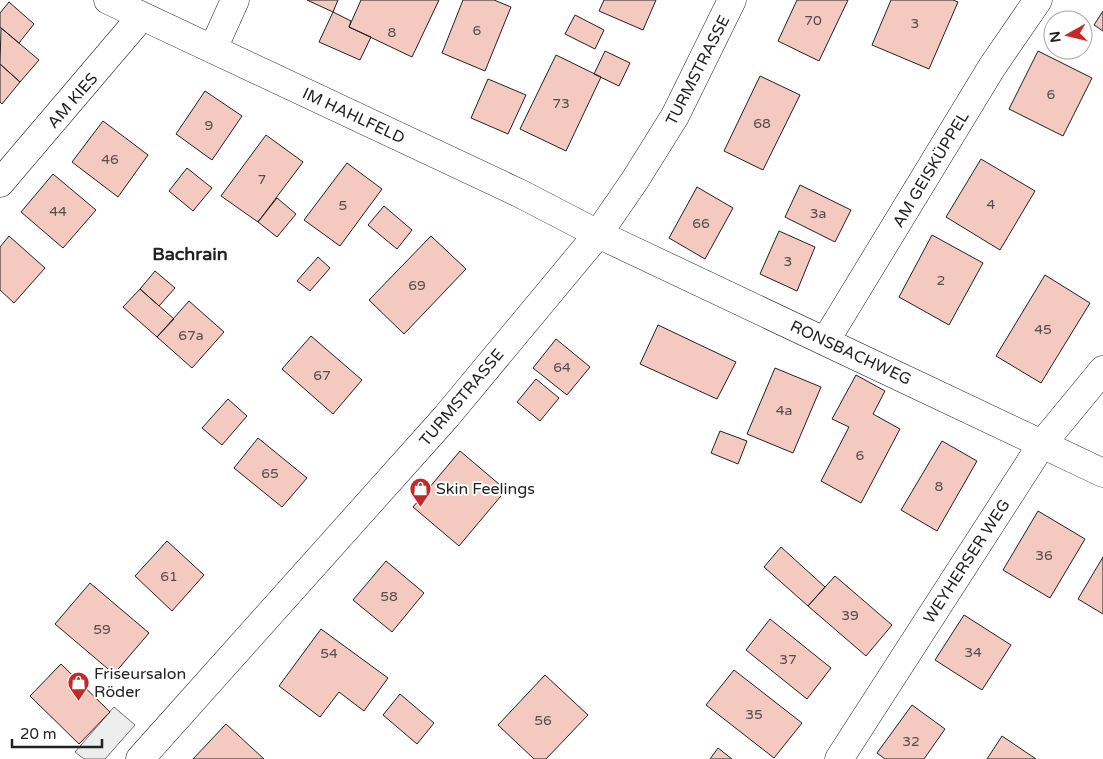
<svg xmlns="http://www.w3.org/2000/svg" width="1103" height="759" viewBox="0 0 1103 759" font-family="'Varela Round',sans-serif">
  <style>
    .parking { fill: #ededed; stroke: #6f6f6f }
    .building { fill: #f3c9c0; stroke: #222 }
    .lines { fill: none; stroke-linecap: round; stroke-linejoin: round }
    .minor-casing { stroke: #222; stroke-width: 29 }
    .secondary-casing { stroke: #222; stroke-width: 29 }
    .minor { stroke: #fff; stroke-width: 28 }
    .secondary { stroke: #fff; stroke-width: 28 }
    .labels { text-anchor: middle; stroke-width: 4; stroke-linejoin: round; paint-order: stroke }
    .number-label { font-size: 14px; fill: #564c4a }
    .street-label { font-size: 16px; fill: #222; stroke: #fff }
    .poi-label { font-size: 16px; fill: #222; stroke: #fff; text-anchor: start }
    .neighbourhood-label { font-size: 18px; font-weight: bold; fill: #222; stroke: #fff }
  </style>
  <rect width="100%" height="100%" fill="#fff"/>
  <path class="parking" d="M114,707L135,725L105,759H84L75,752Z"/>
  <path class="building" d="M307,0H338L333,12Z
    M361,0H439L412,57L349,27Z
    M463,0H494L511,7L485,71L442,53Z
    M604,0H656L643,30L599,11Z
    M797,0H848L819,61L778,41Z
    M891,0H953L958,2L929,69L872,45Z
    M9,2L34,24L19,43L0,27V13Z
    M1103,11V31L1094,25Z
    M333,12L351,21L349,27L371,37L360,60L319,42Z
    M575,15L604,30L595,49L565,34Z
    M1,28L39,60L20,82L0,64Z
    M605,51L630,63L619,86L594,74Z
    M1038,51L1092,78L1063,136L1009,109Z
    M556,55L601,77L566,151L520,129Z
    M0,64L20,82L2,104L0,102Z
    M760,76L800,95L763,170L724,151Z
    M488,79L526,95L508,134L471,118Z
    M205,91L242,116L212,160L176,134Z
    M103,121L148,155L118,197L72,162Z
    M266,135L303,162L258,222L221,196Z
    M981,159L1035,191L1000,250L946,217Z
    M347,163L382,189L340,246L304,220Z
    M187,168L212,188L193,211L169,191Z
    M53,174L96,210L63,248L21,212Z
    M800,185L851,210L835,242L785,217Z
    M697,187L733,208L705,259L669,238Z
    M277,198L296,214L277,237L258,222Z
    M384,206L412,230L397,249L368,225Z
    M779,231L815,247L797,291L760,274Z
    M932,235L983,263L949,325L899,297Z
    M9,236L45,268L14,303L0,290V247Z
    M431,236L466,269L404,334L369,300Z
    M318,257L330,268L310,291L297,281Z
    M155,271L175,288L159,306L140,289Z
    M1045,275L1090,303L1041,383L996,356Z
    M140,289L174,319L157,337L123,307Z
    M189,301L224,332L192,368L157,337Z
    M658,325L736,362L717,399L640,364Z
    M311,336L362,380L333,414L282,369Z
    M556,339L590,367L567,395L533,368Z
    M775,368L821,387L793,453L747,434Z
    M856,375L885,391L873,414L900,429L861,503L821,481L849,427L832,419Z
    M536,379L559,398L540,421L517,402Z
    M228,399L247,416L222,445L202,428Z
    M720,431L747,441L738,464L711,453Z
    M258,438L307,478L282,507L234,468Z
    M942,441L977,461L937,531L901,510Z
    M460,451L506,490L459,546L413,507Z
    M1038,511L1085,539L1050,598L1003,570Z
    M167,541L204,575L172,611L135,576Z
    M781,547L825,587L808,606L764,567Z
    M1103,557V614L1078,599Z
    M386,561L424,593L392,632L353,600Z
    M835,576L892,625L866,656L808,606Z
    M90,583L149,633L114,674L55,624Z
    M964,615L1011,645L982,690L935,660Z
    M770,619L831,668L807,699L746,650Z
    M321,629L388,678L364,711L339,692L320,717L279,686Z
    M61,664L110,712L79,744L30,696Z
    M734,670L802,723L774,758L706,705Z
    M545,675L588,715L546,759H534L498,725Z
    M400,694L434,723L417,744L383,715Z
    M912,705L945,729L924,759H885L877,753Z
    M226,724L264,759H193Z
    M1002,736L1036,759H987Z
    M718,748L732,759H710Z"/>
  <g class="lines">
    <defs>
      <path id="minor" d="M108,0L521,194L598,234L1103,473
        M213,49L235,0
        M0,183L142,16
        M826,340L992,67L1038,0
        M839,759L1042,444L1103,370"/>
      <path id="secondary" d="M140,759L446,417L598,234L635,180L675,116L732,0"/>
    </defs>
    <use href="#minor" class="minor-casing"/>
    <use href="#secondary" class="secondary-casing"/>
    <use href="#minor" class="minor"/>
    <use href="#secondary" class="secondary"/>
  </g>
  <defs>
    <symbol id="shop-pin" viewBox="-11 -11 22 30"><path d="M0 17L-7.5 6A9.5 9.5 0 1 1 7.5 6Z" fill="#c62828" stroke="#fff"/><path d="M-5-2.5h2.3a2.7 3.5 0 0 1 5.4 0H5L5.5 6h-11ZM-1.5-2.5h3a1.5 2.3 0 0 0-3 0Z" fill="#fff"/></symbol>
  </defs>
  <g fill-rule="evenodd">
    <use href="#shop-pin" x="408" y="476" width="25" height="34"/>
    <use href="#shop-pin" x="66" y="670" width="25" height="34"/>
  </g>
  <g class="labels">
    <g class="number-label">
      <text x="813" y="25">70</text>
      <text x="915" y="28">3</text>
      <text x="477" y="35">6</text>
      <text x="392" y="37">8</text>
      <text x="1051" y="99">6</text>
      <text x="561" y="108">73</text>
      <text x="762" y="128">68</text>
      <text x="209" y="130">9</text>
      <text x="110" y="164">46</text>
      <text x="262" y="184">7</text>
      <text x="991" y="209">4</text>
      <text x="343" y="210">5</text>
      <text x="58" y="216">44</text>
      <text x="818" y="218">3a</text>
      <text x="701" y="228">66</text>
      <text x="788" y="266">3</text>
      <text x="941" y="285">2</text>
      <text x="417" y="290">69</text>
      <text x="1043" y="334">45</text>
      <text x="191" y="340">67a</text>
      <text x="562" y="372">64</text>
      <text x="322" y="380">67</text>
      <text x="784" y="415">4a</text>
      <text x="860" y="460">6</text>
      <text x="270" y="478">65</text>
      <text x="939" y="491">8</text>
      <text x="1044" y="560">36</text>
      <text x="169" y="581">61</text>
      <text x="389" y="601">58</text>
      <text x="850" y="620">39</text>
      <text x="102" y="634">59</text>
      <text x="973" y="657">34</text>
      <text x="329" y="658">54</text>
      <text x="788" y="664">37</text>
      <text x="754" y="719">35</text>
      <text x="543" y="725">56</text>
      <text x="911" y="746">32</text>
    </g>
    <g class="street-label">
      <text transform="translate(697 70) rotate(-63)" y="6">TURMSTRASSE</text>
      <text transform="translate(72 100) rotate(-49)" y="6">AM KIES</text>
      <text transform="translate(354 115) rotate(25)" y="6">IM HAHLFELD</text>
      <text transform="translate(930 169) rotate(-59)" y="6">AM GEISKÜPPEL</text>
      <text transform="translate(851 352) rotate(25)" y="6">RONSBACHWEG</text>
      <text transform="translate(461 397) rotate(-50)" y="6">TURMSTRASSE</text>
      <text transform="translate(966 561) rotate(-57)" y="6">WEYHERSER WEG</text>
    </g>
    <g class="poi-label">
      <text x="436" y="494">Skin Feelings</text>
      <text x="94" y="679">Friseursalon<tspan x="94" dy="18">Röder</tspan></text>
    </g>
    <g class="neighbourhood-label">
      <text x="190" y="260">Bachrain</text>
    </g>
  </g>
  <g transform="translate(1068 35) rotate(262)"><circle r="24" fill="#ffffff" stroke="#a7a7a7"/>
  <path d="M0-4L9 19L0 12L-9 19Z" fill="#c62828"/>
  <text y="-8" font-size="14" font-weight="bold" text-anchor="middle" fill="#222222">N</text>
  </g>
  <path d="M12 739v8h90v-8" fill="none" stroke="#222222" stroke-width="2.5"/>
  <text x="20" y="739" font-size="15" fill="#222222" stroke="#ffffff" stroke-width="4" paint-order="stroke">20 m</text>
</svg>
